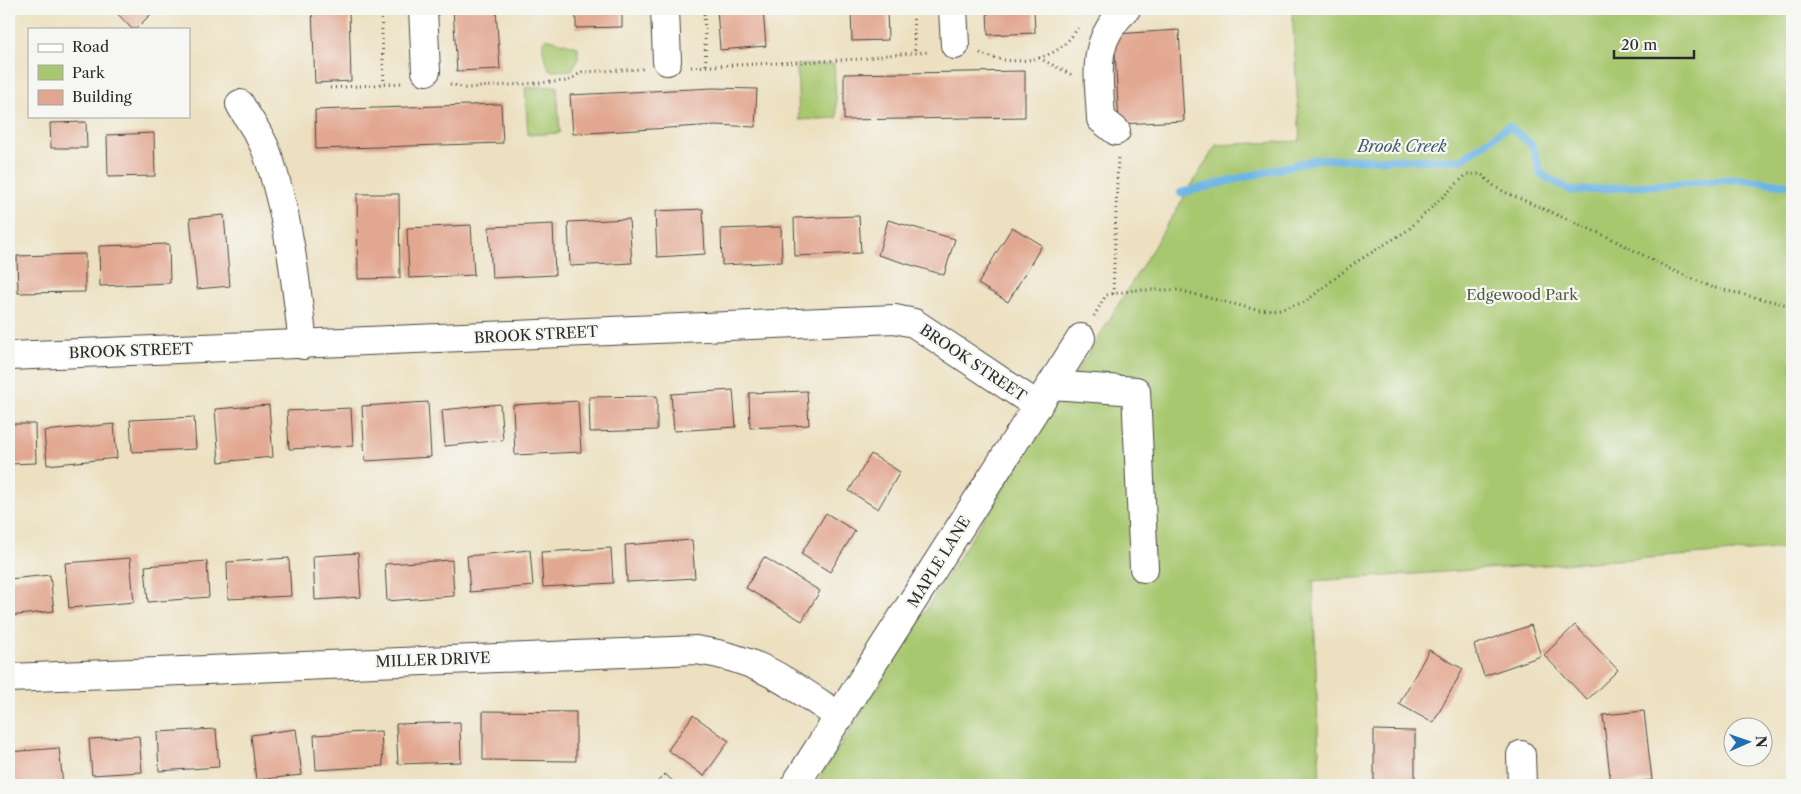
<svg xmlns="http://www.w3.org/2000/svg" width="1801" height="794" viewBox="0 0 1801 794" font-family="'Libre Caslon Text',serif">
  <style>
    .green { fill: #a8c870; stroke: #6a7a4e }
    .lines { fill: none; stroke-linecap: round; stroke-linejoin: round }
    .stream { stroke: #6cb5e4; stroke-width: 8 }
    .building { fill: #e2a791 }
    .minor-casing { stroke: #484641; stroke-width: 30 }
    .path { stroke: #484641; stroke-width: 3; stroke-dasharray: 1 4; stroke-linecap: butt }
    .minor { stroke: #fff; stroke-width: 28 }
    .labels { text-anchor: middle; stroke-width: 4.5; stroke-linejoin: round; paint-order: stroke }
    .park-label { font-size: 15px; fill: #505a40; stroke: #f6f6f2 }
    .street-label { font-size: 15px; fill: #2b2b2b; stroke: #f6f6f2 }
    .water-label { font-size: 16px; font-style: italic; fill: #425b6c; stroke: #f6f6f2 }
  </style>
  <rect width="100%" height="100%" fill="#f6f6f2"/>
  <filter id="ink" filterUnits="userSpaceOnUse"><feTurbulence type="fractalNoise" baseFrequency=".02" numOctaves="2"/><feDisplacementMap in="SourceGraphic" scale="10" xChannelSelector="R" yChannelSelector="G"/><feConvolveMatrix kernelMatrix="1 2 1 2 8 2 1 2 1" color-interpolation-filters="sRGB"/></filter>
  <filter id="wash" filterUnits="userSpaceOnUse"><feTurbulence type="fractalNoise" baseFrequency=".0096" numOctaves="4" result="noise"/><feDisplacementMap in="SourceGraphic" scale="20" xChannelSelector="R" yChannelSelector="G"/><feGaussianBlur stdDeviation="1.12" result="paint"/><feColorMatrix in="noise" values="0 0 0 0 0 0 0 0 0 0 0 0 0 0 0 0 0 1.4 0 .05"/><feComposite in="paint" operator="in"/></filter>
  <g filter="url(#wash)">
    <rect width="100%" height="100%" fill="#ece0c0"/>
    <path class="green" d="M1292,9H1792V548L1313,581L1320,785H815L1098,338L1216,145L1300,141Z
      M546,38L578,47V59L572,70L553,71L549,69L543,51V41Z
      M834,64L837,118L799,120L797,65Z
      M557,86L560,133L528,135L525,88Z"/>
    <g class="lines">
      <path class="stream" d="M1181,193L1318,159L1461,160L1509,126L1532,145L1541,174L1572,191L1740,179L1788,185L1792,183"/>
    </g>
    <g id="blocks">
      <path class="building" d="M113,9H156L136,29H132Z
        M312,9H349L351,81L315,83Z
        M453,9H496L500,69L457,71Z
        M576,9H622V27L576,28Z
        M717,9H763L766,46L720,50Z
        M851,9H887L888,40L852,41Z
        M987,9H1034L1035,33L988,35Z
        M1179,30L1184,121L1119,124L1114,34Z
        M1025,71V117L844,120V74Z
        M713,88L757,89L755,127L716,125L573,134L570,95Z
        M501,104L503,143L316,149L315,110Z
        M86,122L87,148H51L50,123Z
        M154,133L155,176L108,177L107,135Z
        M357,194H399L400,278L358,279Z
        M703,209L705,254L657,257L655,211Z
        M224,215L230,286L197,289L190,218Z
        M859,216L861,253L795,256L794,218Z
        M629,219L632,263L570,266L568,222Z
        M888,220L955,239L944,275L878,255Z
        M553,224L555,275L492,278L489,227Z
        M471,225L474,275L409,278L407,228Z
        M781,227L782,262L722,265L721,229Z
        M1012,227L1042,245L1008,302L978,284Z
        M169,244L170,283L100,286L99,246Z
        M85,254V292L18,293L17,256Z
        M733,390L736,427L674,431L671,394Z
        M807,391L809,425L750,428L749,393Z
        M657,396V430L590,432L589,397Z
        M578,401L581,452L515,455L513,405Z
        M428,402L431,457L365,461L362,406Z
        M500,404L503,440L445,446L442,410Z
        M269,405L273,457L219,462L215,409Z
        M351,408L353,446L289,449L287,411Z
        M194,417L196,449L132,452L130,420Z
        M9,424H35L36,463L9,464Z
        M114,424L117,458L47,465L44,431Z
        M871,454L900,472L878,509L849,491Z
        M826,513L855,531L830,572L801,554Z
        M692,540L695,578L627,582L625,545Z
        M611,548L613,583L543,587L541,552Z
        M530,550L533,586L470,592L467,556Z
        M358,553L361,597L315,600L313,556Z
        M764,557L820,591L802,621L746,588Z
        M130,558L134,602L69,608L65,563Z
        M289,558L291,596L228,599L227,562Z
        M452,560L454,596L387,601L385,564Z
        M207,561L209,597L148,602L145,566Z
        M50,575L54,611L9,616V579Z
        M1531,625L1541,656L1484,676L1474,645Z
        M1575,625L1618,670L1587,700L1544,655Z
        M1429,650L1463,669L1433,723L1399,704Z
        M483,711L576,712V761L483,760Z
        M1644,711L1652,780L1611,785L1603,715Z
        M693,715L729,741L704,776L668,750Z
        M460,722L461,762L398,764L396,724Z
        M216,729L219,767L159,771L157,732Z
        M296,729L302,775L256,780L251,735Z
        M1374,730L1415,731V785H1374Z
        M381,731L383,766L316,770L314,735Z
        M139,736L142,772L92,775L89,739Z
        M59,748L63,784L9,785V752Z
        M665,774L677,785H654Z"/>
    </g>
  </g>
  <g filter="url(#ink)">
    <use href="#blocks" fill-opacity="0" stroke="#484641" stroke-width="1"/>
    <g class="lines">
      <defs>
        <path id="minor" d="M423,9L426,71
          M665,9L667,61
          M953,9L955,45
          M240,104C248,119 260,134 266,150C288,212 296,280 303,345
          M1116,131L1101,119C1099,74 1090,42 1126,9
          M9,356L895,319L914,323L1038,406
          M1052,385L1136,391L1144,568
          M9,678L696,650C760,659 788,682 840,717
          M1521,755L1522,785
          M795,785L1081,338"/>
      </defs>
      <use href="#minor" class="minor-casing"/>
      <path class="path" d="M381,9L384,84
        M704,9L706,67
        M913,9L915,53
        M980,53C1003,64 1038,64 1060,48C1067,43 1073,35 1078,28
        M1039,58L1072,75
        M691,67L863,59L887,55L929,52
        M450,84L465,88L568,81L582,72L643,69
        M330,88L402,83
        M1113,294L1118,156
        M1094,316L1106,295L1135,290H1178L1257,310L1281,309L1305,302L1353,264L1408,230L1467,174H1481L1495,187L1509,194L1610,238L1670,269L1711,287L1792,306"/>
      <use href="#minor" class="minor"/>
    </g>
  </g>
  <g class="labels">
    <g class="park-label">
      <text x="1522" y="300">Edgewood Park</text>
    </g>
    <g class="street-label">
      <text transform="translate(536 335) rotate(-3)" y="5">BROOK STREET</text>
      <text transform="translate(131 351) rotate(-2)" y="5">BROOK STREET</text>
      <text transform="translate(973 363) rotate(34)" y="5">BROOK STREET</text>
      <text transform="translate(939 562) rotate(-58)" y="5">MAPLE LANE</text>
      <text transform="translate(433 660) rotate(-2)" y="5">MILLER DRIVE</text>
    </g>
    <g class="water-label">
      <text x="1402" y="152">Brook Creek</text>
    </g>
  </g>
  <rect width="1801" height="794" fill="none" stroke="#f6f6f2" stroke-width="30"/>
  <rect x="28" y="28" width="162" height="90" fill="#f6f6f2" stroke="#a5a5a2"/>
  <rect x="38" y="44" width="25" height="8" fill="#ffffff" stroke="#a5a5a2"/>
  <text x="72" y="52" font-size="15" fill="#2b2b2b">Road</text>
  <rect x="38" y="65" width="25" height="15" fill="#a8c870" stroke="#a5a5a2"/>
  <text x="72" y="78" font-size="15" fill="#2b2b2b">Park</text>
  <rect x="38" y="90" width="25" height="15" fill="#e2a791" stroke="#a5a5a2"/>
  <text x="72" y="102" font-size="15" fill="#2b2b2b">Building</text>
  <g transform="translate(1748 742) rotate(88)"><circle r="24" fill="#f6f6f2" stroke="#a5a5a2"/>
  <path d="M0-4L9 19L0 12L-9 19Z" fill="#1f6fb2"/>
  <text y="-8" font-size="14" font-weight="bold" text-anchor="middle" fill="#2b2b2b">N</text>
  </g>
  <path d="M1614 50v8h80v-8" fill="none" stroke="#2b2b2b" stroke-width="2.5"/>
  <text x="1621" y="50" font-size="15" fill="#2b2b2b" stroke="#f6f6f2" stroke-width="4" paint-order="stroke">20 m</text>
</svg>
